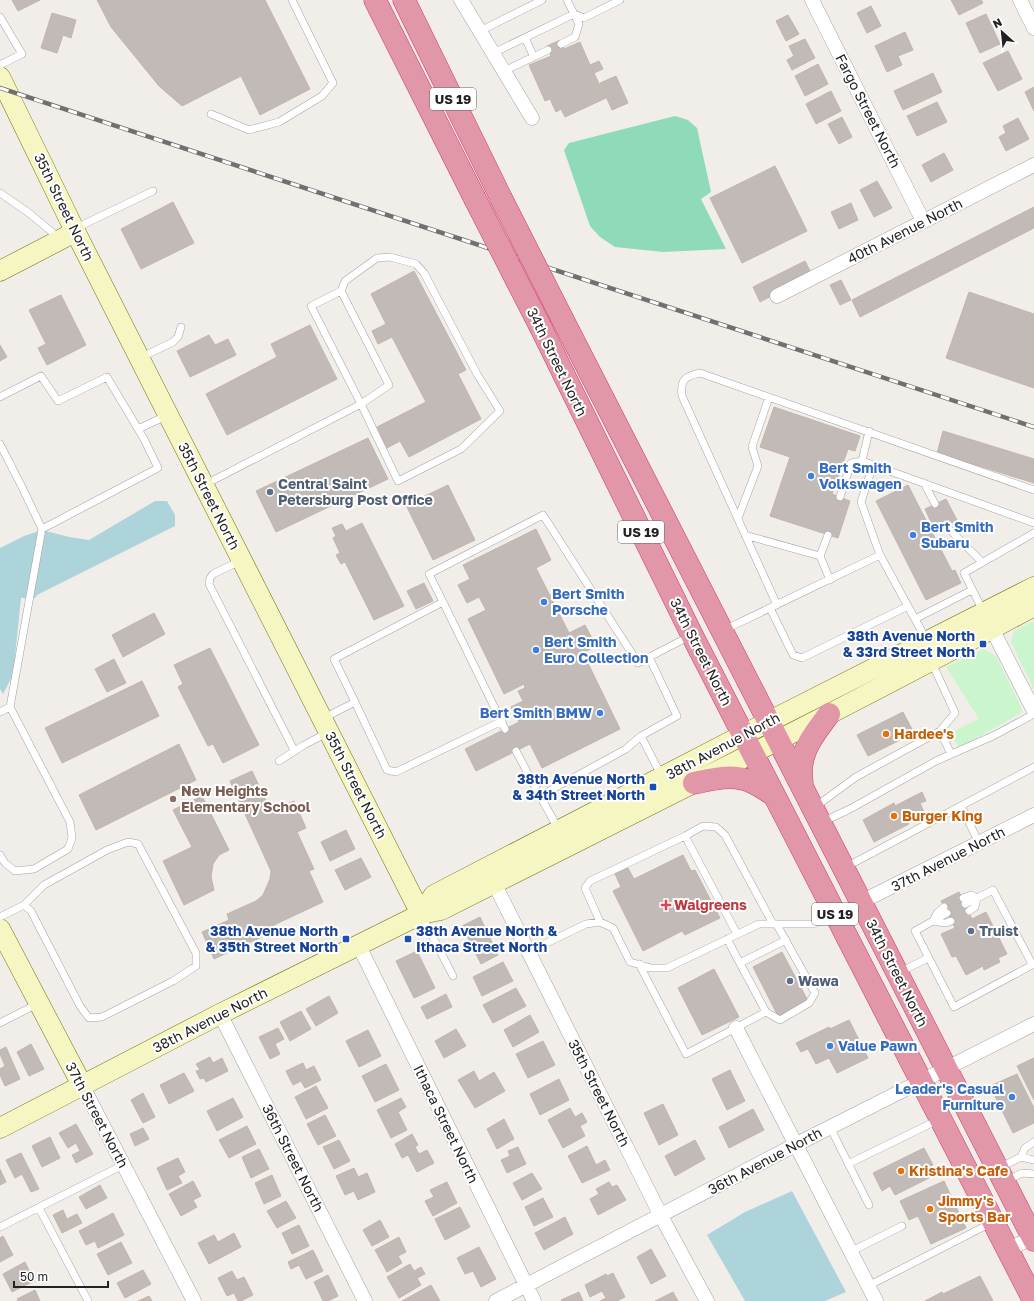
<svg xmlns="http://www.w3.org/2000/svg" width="1034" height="1301" viewBox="0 0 1034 1301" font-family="'Golos Text',sans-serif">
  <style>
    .park { fill: #cbf6cd }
    .pitch { fill: #8edab9 }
    .water { fill: #add3db }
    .building { fill: #c2bab6; stroke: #c2b5ac }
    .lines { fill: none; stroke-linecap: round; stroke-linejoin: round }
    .lane-casing { stroke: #a3a3a3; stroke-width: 8 }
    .street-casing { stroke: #a3a3a3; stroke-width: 15 }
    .secondary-casing { stroke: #6e740d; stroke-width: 21 }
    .highway-casing { stroke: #d03671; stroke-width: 23 }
    .lane { stroke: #fff; stroke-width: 7 }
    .street { stroke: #fff; stroke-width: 14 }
    .secondary { stroke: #f6f6c3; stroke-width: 20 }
    .highway { stroke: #e297a9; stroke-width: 22 }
    .rail-casing { stroke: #707070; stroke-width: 4.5 }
    .rail { stroke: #fff; stroke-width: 3; stroke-dasharray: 9; stroke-linecap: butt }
    .highway-bridge-casing { stroke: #d03671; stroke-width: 23; stroke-linecap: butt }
    .highway-bridge { stroke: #e297a9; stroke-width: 22 }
    .shop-dot { fill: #3f7fe0; stroke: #fff; stroke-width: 1.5 }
    .service-dot { fill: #5c6f8a; stroke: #fff; stroke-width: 1.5 }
    .transit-dot { fill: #1a4fb4; stroke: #fff; stroke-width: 1.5 }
    .food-dot { fill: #e8710a; stroke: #fff; stroke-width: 1.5 }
    .education-dot { fill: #8d6e63; stroke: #fff; stroke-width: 1.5 }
    .health-dot { fill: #e0444e; stroke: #fff; stroke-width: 1.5 }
    .labels { text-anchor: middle; stroke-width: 4; stroke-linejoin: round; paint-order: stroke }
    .shield { fill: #fff; stroke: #646464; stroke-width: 1 }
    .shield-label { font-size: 13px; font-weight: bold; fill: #222 }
    .street-label { font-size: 14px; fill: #222; stroke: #fff }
    .shop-label { font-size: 14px; font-weight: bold; fill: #366cbe; stroke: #fff; text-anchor: start }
    .service-label { font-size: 14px; font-weight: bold; fill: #4e5e75; stroke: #fff; text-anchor: start }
    .transit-label { font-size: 14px; font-weight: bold; fill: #164399; stroke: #fff; text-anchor: end }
    .food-label { font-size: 14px; font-weight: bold; fill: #c56008; stroke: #fff; text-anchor: start }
    .education-label { font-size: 14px; font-weight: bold; fill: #785e54; stroke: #fff; text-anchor: start }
    .health-label { font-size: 14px; font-weight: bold; fill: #be3a42; stroke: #fff; text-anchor: start }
  </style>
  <rect width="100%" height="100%" fill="#f1eee9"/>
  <path class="park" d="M1034,621V690L1011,642L1014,631Z
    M984,649L996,656L1022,709L1021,713L961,747L957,745L950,733L979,719L946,667Z"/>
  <path class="pitch" d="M675,116L688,120L697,128L711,192L701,199L726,249L663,252L615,247L600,237L590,226L564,150L569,143Z"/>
  <path class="water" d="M155,501H167L175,515V526L37,595L35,598H21L13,675L3,694L0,689V548L24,536L42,530L69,537L89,540Z
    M792,1191L846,1292L825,1301H745L707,1235L745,1212Z"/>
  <path class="building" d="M12,0H40L18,11Z
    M97,0H265L310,89L260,115L241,76L182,106L159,86L111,27Z
    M951,0H981L983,3L959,15Z
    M871,6L881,26L867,33L857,13Z
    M52,13L76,20L71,38L63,35L57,53L41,48Z
    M986,14L1000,44L980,53L966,23Z
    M788,15L799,34L786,41L776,21Z
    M905,32L913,50L898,56L902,65L887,72L875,46Z
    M805,39L815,58L792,70L787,60L794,56L789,46Z
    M560,40L564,49L580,42L590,65L599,61L603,69L594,73L606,98L565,117L561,109L556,112L550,99L545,101L529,65L551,56L547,46Z
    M1008,51L1022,79L998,91L983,63Z
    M818,64L828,84L805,96L795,76Z
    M933,73L942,92L903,110L894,91Z
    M616,76L628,103L612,110L600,83Z
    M1034,87V111L1025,92Z
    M831,91L841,111L816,124L806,104Z
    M937,102L947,122L917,136L907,116Z
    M842,117L852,137L839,144L828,124Z
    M1018,118L1029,139L1006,151L999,137L1006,133L1003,126Z
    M944,153L953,170L931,182L922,165Z
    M775,166L807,231L742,263L710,198Z
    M877,181L892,208L874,217L860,190Z
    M173,202L194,243L141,269L121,229Z
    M851,203L858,220L839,229L831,212Z
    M1034,207V228L860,317L852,300Z
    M805,261L812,275L760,302L753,287Z
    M414,271L466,370L458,374L481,419L409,457L400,441L387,448L377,427L426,402L392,337L378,344L372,331L386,324L371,294Z
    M841,280L851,300L840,305L830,285Z
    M969,292L1034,314V388L946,358Z
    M61,295L86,345L47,365L38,348L46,344L29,310Z
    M310,325L337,379L227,435L206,394L277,357L271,344Z
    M209,335L215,345L228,339L236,355L190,377L177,351Z
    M0,345L7,357L0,361Z
    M774,407L860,436L855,451L848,449L832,494L850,501L838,538L770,516L790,457L760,447Z
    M943,431L1034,459V483L937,453Z
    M368,438L388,479L276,532L256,491Z
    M448,485L475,540L433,560L406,505Z
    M908,485L952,571L955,570L961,583L926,600L876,501Z
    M946,499L957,520L935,531L925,509Z
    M362,523L404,606L374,620L345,562L341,564L336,555L340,553L333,538L336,536L332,528L342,524L346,531Z
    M536,529L551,560L536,568L569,633L585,625L596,646L583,653L620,729L542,768L530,744L476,771L465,749L519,722L511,707L523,701L518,691L525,688L524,684L504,694L468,619L486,610L479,597L467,603L458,585L470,579L463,565Z
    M424,583L433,601L416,609L407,591Z
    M154,613L165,634L123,657L112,635Z
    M210,648L259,745L223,763L213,744L208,746L178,687L183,684L174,665Z
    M114,659L126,683L107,692L95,669Z
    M142,681L159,716L62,763L45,728Z
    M903,712L914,733L868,756L857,735Z
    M179,744L196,780L96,830L79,795Z
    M252,771L271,811L294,801L306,828L297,832L314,869L309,871L323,902L259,932L262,937L214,959L202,932L229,920L227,914L256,901L263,895L270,879L271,871L230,781Z
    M922,792L926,801L920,803L924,812L907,820L909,824L874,842L863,820L894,803L895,806Z
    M202,796L229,850L219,855L213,864L211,877L214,890L184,905L163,861L192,847L173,810Z
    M346,830L355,849L330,861L321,842Z
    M683,855L691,871L695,870L720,918L685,935L682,931L643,951L613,891L621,887L615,874L628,868L634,879Z
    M361,858L371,877L345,890L335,870Z
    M959,892L972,919L986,912L1007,954L998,958L1000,962L984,970L983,966L966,975L956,956L952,957L941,934L955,928L941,901Z
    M480,917L498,955L481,964L462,926Z
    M417,951L435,988L414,998L396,961Z
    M782,952L808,1001L778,1016L753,967Z
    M503,962L513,981L482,996L473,977Z
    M714,969L739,1017L702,1035L678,988Z
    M516,988L526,1006L493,1023L483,1005Z
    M446,994L452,1007L427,1019L421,1007Z
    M329,996L338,1013L316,1026L306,1009Z
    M301,1011L311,1029L290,1041L280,1022Z
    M530,1015L539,1032L513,1047L504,1030Z
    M849,1020L868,1058L837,1073L829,1058L816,1064L808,1049L801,1052L796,1043L829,1027L830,1029Z
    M278,1028L284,1039L275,1044L280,1054L270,1059L259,1037Z
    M456,1029L466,1046L444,1058L435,1041Z
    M368,1030L381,1056L359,1067L346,1041Z
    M543,1041L555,1065L528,1078L516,1054Z
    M31,1044L44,1069L29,1076L17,1052Z
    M6,1047L20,1079L5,1086L0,1075V1069L5,1066L0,1054V1050Z
    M210,1057L213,1063L222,1058L228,1071L206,1082L204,1078L200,1079L196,1071L200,1070L196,1064Z
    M1034,1058V1100L1017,1066Z
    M303,1063L306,1070L314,1066L321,1080L305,1088L301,1081L293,1085L286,1071Z
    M386,1064L399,1090L375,1102L362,1076Z
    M730,1070L745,1101L727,1110L712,1079Z
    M474,1071L479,1081L494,1072L505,1091L475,1108L458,1080Z
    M184,1073L194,1091L169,1104L160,1085Z
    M1017,1074L1034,1108V1123L1013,1133L990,1086Z
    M559,1079L569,1100L540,1115L530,1094Z
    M316,1086L328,1108L306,1119L295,1097Z
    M143,1093L155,1117L143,1123L131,1100Z
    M233,1098L243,1117L217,1131L207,1111Z
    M401,1098L406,1107L398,1112L407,1130L391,1138L377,1110Z
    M663,1104L678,1135L659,1145L644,1113Z
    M570,1108L575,1117L582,1113L587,1122L580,1126L585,1136L563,1148L548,1120Z
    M753,1109L764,1130L729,1148L719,1127Z
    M325,1115L336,1136L318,1145L307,1124Z
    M504,1119L514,1139L497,1149L487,1129Z
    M76,1124L93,1154L76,1163L72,1155L80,1151L76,1143L68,1148L59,1133Z
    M247,1126L256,1144L229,1158L219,1140Z
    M143,1128L149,1139L135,1146L130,1134Z
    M412,1134L418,1145L415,1147L419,1154L427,1150L434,1163L417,1172L408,1155L402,1158L395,1144Z
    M50,1137L60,1158L42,1167L32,1146Z
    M339,1140L350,1161L334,1169L323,1147Z
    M695,1140L705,1159L675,1176L665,1156Z
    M587,1146L596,1165L605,1160L610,1170L582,1183L568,1156Z
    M518,1147L526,1164L507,1173L501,1160L510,1156L508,1151Z
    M924,1148L933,1165L924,1169L929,1178L895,1195L890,1186L882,1191L873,1173Z
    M259,1149L269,1169L251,1178L242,1157Z
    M21,1153L39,1189L31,1192L22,1174L15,1178L6,1160Z
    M178,1158L185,1172L178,1176L182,1183L167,1190L157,1168Z
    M354,1168L358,1177L367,1173L375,1192L358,1200L354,1191L345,1195L336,1176Z
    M0,1169L6,1182L0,1185Z
    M532,1173L542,1189L522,1200L513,1183Z
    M272,1175L281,1196L264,1204L255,1183Z
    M193,1181L201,1196L193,1200L197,1207L181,1216L169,1194Z
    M944,1181L966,1228L931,1244L918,1216L909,1220L900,1201Z
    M447,1182L457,1203L433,1216L425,1201L434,1197L430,1190Z
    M609,1182L612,1187L617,1185L626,1200L598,1215L590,1199L599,1194L596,1189Z
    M100,1185L107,1198L86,1209L79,1197Z
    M543,1198L553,1217L534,1226L525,1207Z
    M286,1201L296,1218L277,1228L267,1211Z
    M460,1207L470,1227L445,1240L435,1219Z
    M63,1210L67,1219L77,1214L82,1223L62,1233L53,1215Z
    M113,1213L124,1235L98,1248L95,1241L86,1245L79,1231Z
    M565,1217L573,1234L544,1250L535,1233Z
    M380,1220L389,1237L372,1246L363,1230Z
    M299,1225L309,1246L292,1254L282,1233Z
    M234,1233L241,1247L209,1264L198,1243L214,1235L218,1242Z
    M3,1236L13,1255L0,1262V1238Z
    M399,1237L406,1252L398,1256L402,1263L387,1272L375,1250Z
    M121,1242L132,1263L108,1275L97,1254Z
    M479,1247L496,1279L481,1287L473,1271L465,1274L457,1258Z
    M651,1249L666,1276L651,1284L637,1257Z
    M313,1250L323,1271L306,1279L299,1265L291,1269L288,1262Z
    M25,1262L34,1281L12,1292L3,1274Z
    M410,1264L414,1271L421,1267L425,1274L417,1278L421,1285L399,1298L387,1277Z
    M143,1270L151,1284L125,1298L117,1283Z
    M232,1271L237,1280L244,1277L253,1295L241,1301H238L234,1293L227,1296L218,1278Z
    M613,1273L625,1297L617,1301H600L606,1298L602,1291L590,1297L585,1285L606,1274L607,1276Z
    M328,1275L338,1296L328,1301H323L314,1282Z
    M980,1276L993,1301H925L942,1292L943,1294Z
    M431,1285L440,1301H402Z
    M35,1290L40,1301H18L17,1299Z
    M579,1292L583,1301H562L561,1300Z
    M673,1292L678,1301H655Z
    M149,1296L152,1301H138Z"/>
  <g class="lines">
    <defs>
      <path id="lane" d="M0,17L22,54L0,65
        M480,31L542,0
        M525,38L534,57
        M561,44L575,37L579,24L567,0
        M493,53L574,14L584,18L620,0
        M504,71L548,50
        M211,114L249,130L279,122L322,96L333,83L292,0
        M0,193L29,213L59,238
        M74,229L153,191
        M140,358L173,342L178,337L181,327
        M0,397L41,376L58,401L107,377L144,439L158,468L42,529
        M138,429L166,416
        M869,431L862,461L1034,523
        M0,444L23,489L42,529L10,707L70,822L72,838L68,849L34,869L15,871L5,863L0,855
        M873,465L861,502L880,555
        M924,483L935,504
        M204,485L361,404L311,306L341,291L345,281L377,258L390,257L416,264L424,273L477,374L500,411L461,449L398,481L361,404L389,385L341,291
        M840,497L851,463L862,461
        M738,518L758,466L752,447L769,397
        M946,526L982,562
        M745,535L820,556L830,580
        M820,556L828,535
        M240,561L213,574L210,578L209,584L294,750
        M443,602L505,729
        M777,605L682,396C680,380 685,376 700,373L1034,490
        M770,608L793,655L802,658L908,606
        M983,611L964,573L1034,533
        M915,619L972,590
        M724,630L880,555L927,641
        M932,663L955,713L940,731L951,754
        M355,702L387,770L396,772L502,721
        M0,712L10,707
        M322,719L355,702L334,659L443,602L429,574L543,515L638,663L690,636
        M641,736L661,775
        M516,751L540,796
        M279,761L304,745L327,733
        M961,806L979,843
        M815,807L856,777L940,731
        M822,822L850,809L936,761L995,735L1034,714
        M559,830L540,796L626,749L641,736L677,716L649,657
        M685,836L737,934
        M846,867L1034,767
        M963,898L971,895L977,898L975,907L969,911
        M965,904L993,890L1032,964
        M944,907L937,913L933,921L946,923L951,921
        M947,913L915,931L954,1007L1034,964
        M422,916L453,976
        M0,917L24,905L44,885L107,850L128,842L138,844L196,953V966L173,981L102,1017L89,1018L80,1006L31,911L24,905
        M600,922L585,888L590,881L685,836L703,826L716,827L725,835L773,924
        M528,952L586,924L600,922L613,928L630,962L651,968H667L759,924H814L833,915
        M740,963L786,940
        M639,964L686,1054L766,1012L727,939
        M900,972L928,958
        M766,1012L780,1020L809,1003L815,993L777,925
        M0,1023L37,1004
        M830,1127L869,1205
        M1021,1157L1025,1148L1034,1142
        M848,1164L938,1120
        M999,1168L1021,1157L1034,1160
        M1006,1181L1022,1173L1034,1174
        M39,1208L88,1301
        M0,1227L123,1165
        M850,1252L902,1226
        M868,1286L991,1223"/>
      <path id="street" d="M461,0L532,118
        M812,0L923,221
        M1020,0L1034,28
        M777,296L1034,165
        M988,621L1034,711
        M494,883L661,1216L707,1301
        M861,902L1034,815
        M359,946L534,1301
        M220,1014L365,1301
        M736,1028L876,1301
        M82,1085L194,1301
        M1007,1250L1034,1237
        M496,1301L795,1145L1034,1024"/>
      <path id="secondary" d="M0,77L74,229L421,914
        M0,271L75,232
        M421,914L434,895L768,722L1034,587
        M0,929L82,1085
        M0,1128L220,1014L421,914L441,910C639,810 839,712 1034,606"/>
      <path id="highway" d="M375,0L474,197
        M404,0L501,198
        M563,320L1034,1240
        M541,328L692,635L1034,1301
        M694,783C710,780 727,775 743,779C754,781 765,790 774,795
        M802,785C802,778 800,770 802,763C805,744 818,729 829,714"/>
    </defs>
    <use href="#lane" class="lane-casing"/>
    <use href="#street" class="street-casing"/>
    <use href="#secondary" class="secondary-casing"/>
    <use href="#highway" class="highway-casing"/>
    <use href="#lane" class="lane"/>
    <use href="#street" class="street"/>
    <use href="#secondary" class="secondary"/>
    <use href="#highway" class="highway"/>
    <defs>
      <path id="rail" d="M0,88L1034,427"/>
    </defs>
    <use href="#rail" class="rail-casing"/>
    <use href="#rail" class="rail"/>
    <defs>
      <path id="highway-bridge" d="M474,197L541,328
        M501,198L563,320"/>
    </defs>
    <use href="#highway-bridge" class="highway-bridge-casing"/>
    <use href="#highway-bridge" class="highway-bridge"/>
  </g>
  <g class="shop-dot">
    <circle cx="811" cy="476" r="4"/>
    <circle cx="913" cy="535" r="4"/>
    <circle cx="544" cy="602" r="4"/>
    <circle cx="536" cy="650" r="4"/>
    <circle cx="600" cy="713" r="4"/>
    <circle cx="830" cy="1046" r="4"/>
    <circle cx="1012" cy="1097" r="4"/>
  </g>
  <g class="service-dot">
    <circle cx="270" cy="492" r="4"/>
    <circle cx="971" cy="931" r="4"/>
    <circle cx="790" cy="981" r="4"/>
  </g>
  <g class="transit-dot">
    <rect x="979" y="640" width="8" height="8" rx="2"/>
    <rect x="649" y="783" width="8" height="8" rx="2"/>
    <rect x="342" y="935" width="8" height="8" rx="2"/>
    <rect x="404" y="935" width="8" height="8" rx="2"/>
  </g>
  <g class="food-dot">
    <circle cx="886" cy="734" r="4"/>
    <circle cx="894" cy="816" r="4"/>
    <circle cx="901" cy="1171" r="4"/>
    <circle cx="930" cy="1209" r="4"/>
  </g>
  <circle class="education-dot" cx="173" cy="799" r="4"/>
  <path class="health-dot" d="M664 899h4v4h4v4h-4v4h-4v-4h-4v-4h4z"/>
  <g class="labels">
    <g class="shield">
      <rect x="430" y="88" width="46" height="22" rx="3"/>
      <rect x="618" y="521" width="46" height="22" rx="3"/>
      <rect x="812" y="903" width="46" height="22" rx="3"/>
    </g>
    <g class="shield-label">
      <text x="453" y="104">US 19</text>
      <text x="641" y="537">US 19</text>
      <text x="835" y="919">US 19</text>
    </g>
    <g class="street-label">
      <text transform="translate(868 111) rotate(63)" y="5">Fargo Street North</text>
      <text transform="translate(64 207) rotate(64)" y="5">35th Street North</text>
      <text transform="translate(905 231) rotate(-27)" y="5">40th Avenue North</text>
      <text transform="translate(557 362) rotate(64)" y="5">34th Street North</text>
      <text transform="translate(209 496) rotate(63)" y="5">35th Street North</text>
      <text transform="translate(701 652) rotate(63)" y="5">34th Street North</text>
      <text transform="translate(723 746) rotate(-28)" y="5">38th Avenue North</text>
      <text transform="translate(356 785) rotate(63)" y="5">35th Street North</text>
      <text transform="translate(948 859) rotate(-27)" y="5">37th Avenue North</text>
      <text transform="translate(897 973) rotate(63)" y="5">34th Street North</text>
      <text transform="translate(210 1020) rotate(-27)" y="5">38th Avenue North</text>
      <text transform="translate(599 1093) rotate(63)" y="5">35th Street North</text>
      <text transform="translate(97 1115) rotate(62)" y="5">37th Street North</text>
      <text transform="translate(446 1124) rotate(64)" y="5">Ithaca Street North</text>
      <text transform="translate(293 1158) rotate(63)" y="5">36th Street North</text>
      <text transform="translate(765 1161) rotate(-28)" y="5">36th Avenue North</text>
    </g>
    <g class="shop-label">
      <text x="819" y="473">Bert Smith<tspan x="819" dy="16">Volkswagen</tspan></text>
      <text x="921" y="532">Bert Smith<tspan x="921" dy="16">Subaru</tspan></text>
      <text x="552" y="599">Bert Smith<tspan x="552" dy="16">Porsche</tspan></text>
      <text x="544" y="647">Bert Smith<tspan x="544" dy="16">Euro Collection</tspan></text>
      <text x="592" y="718" text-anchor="end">Bert Smith BMW</text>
      <text x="838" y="1051">Value Pawn</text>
      <text x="1004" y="1094" text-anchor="end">Leader's Casual<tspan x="1004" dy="16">Furniture</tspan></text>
    </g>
    <g class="service-label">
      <text x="278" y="489">Central Saint<tspan x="278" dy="16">Petersburg Post Office</tspan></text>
      <text x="979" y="936">Truist</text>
      <text x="798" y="986">Wawa</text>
    </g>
    <g class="transit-label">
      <text x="975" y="641">38th Avenue North<tspan x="975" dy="16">&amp; 33rd Street North</tspan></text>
      <text x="645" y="784">38th Avenue North<tspan x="645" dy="16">&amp; 34th Street North</tspan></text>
      <text x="338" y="936">38th Avenue North<tspan x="338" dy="16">&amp; 35th Street North</tspan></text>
      <text x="416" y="936" text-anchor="start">38th Avenue North &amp;<tspan x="416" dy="16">Ithaca Street North</tspan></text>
    </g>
    <g class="food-label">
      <text x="894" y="739">Hardee's</text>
      <text x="902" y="821">Burger King</text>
      <text x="909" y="1176">Kristina's Cafe</text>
      <text x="938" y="1206">Jimmy's<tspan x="938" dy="16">Sports Bar</tspan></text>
    </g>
    <g class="education-label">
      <text x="181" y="796">New Heights<tspan x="181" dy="16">Elementary School</tspan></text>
    </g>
    <g class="health-label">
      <text x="674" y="910">Walgreens</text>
    </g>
  </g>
  <g transform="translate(1002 32) rotate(333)" stroke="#ffffff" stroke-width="3" paint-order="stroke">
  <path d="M0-3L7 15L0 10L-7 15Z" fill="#222222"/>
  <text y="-6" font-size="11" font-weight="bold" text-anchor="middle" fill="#222222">N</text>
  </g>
  <path d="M14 1281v6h94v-6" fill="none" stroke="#222222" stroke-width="2"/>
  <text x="20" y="1281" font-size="12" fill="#222222" stroke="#ffffff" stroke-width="3" paint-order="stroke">50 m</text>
</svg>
